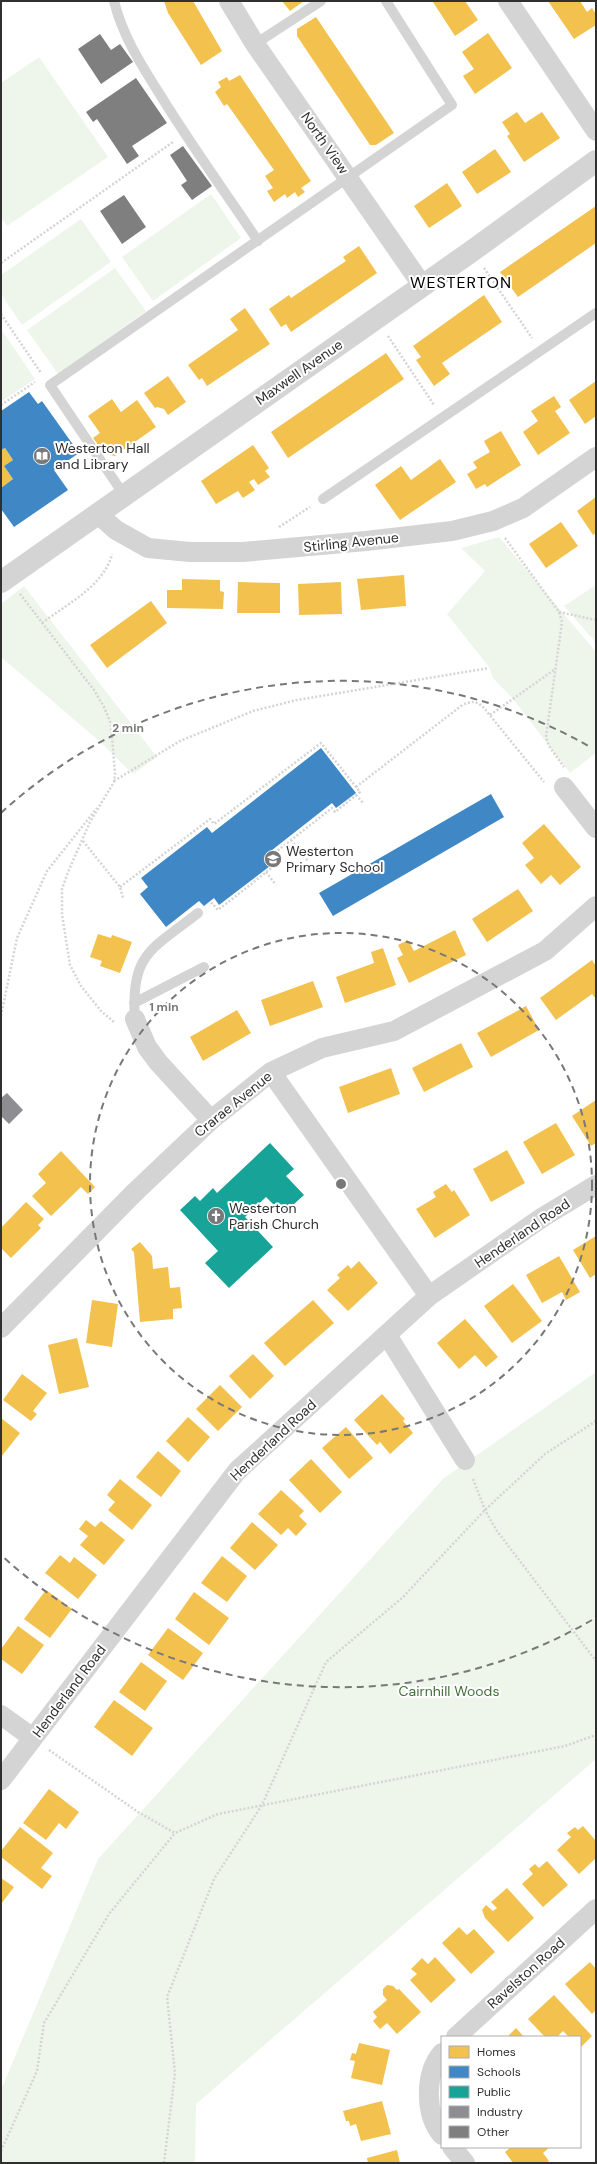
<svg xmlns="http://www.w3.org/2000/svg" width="597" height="2164" viewBox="0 0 597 2164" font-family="'DM Sans',sans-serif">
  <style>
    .green { fill: #eef6ec }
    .homes { fill: #f2c14e }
    .schools { fill: #3f88c5 }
    .public { fill: #17a398 }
    .industry { fill: #8d8d92 }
    .building { fill: #7f7f7f }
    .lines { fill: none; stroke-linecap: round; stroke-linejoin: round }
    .path { stroke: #d4d4d4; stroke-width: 2.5; stroke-dasharray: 2 2; stroke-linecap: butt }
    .service { stroke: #d4d4d4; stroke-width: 10 }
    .minor { stroke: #d4d4d4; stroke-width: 20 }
    .tertiary { stroke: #d4d4d4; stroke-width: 22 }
    .ring { fill: none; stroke: #787878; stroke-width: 2; stroke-dasharray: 7 5 }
    .labels { text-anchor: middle; stroke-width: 4; stroke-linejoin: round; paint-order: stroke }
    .street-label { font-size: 14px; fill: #303030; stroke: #fff }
    .poi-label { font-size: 14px; fill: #303030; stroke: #fff; text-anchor: start }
    .park-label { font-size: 14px; fill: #427139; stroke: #fff }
    .quarter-label { font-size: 16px; letter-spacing: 1px; fill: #000; stroke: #fff }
    .centre { fill: #787878; stroke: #fff; stroke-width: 2 }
    .ring-label { font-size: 12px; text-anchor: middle; font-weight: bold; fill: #787878; stroke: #fff; stroke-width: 4; stroke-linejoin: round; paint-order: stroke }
  </style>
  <rect width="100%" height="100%" fill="#fff"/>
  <path class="green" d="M39,57L108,157L7,226L1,217V83Z
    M211,194L241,238L153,301L122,257Z
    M81,219L111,262L22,325L1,294V275Z
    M115,268L146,311L58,374L27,330Z
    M1,329L35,379L1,402Z
    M499,537L596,652V753L570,773L513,699L493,678L489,667L447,614L485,571L461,548Z
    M596,585V643L564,606Z
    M24,586L157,757L133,774L97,739L1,657V604Z
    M596,1372V1759L196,2104L195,2163H1V2090L98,1859L444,1478Z"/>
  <path class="homes" d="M164,1H193L222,51L201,65L168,13Z
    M282,1H304L290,11Z
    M465,1L478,20L455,36L433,2Z
    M548,1H580L587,12L592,8L596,14V25L574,39Z
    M316,17L394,133L376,145H370L297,36V29Z
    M488,33L512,68L475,94L463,76L474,69L462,52Z
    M240,75L311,181L301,188L305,192L298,197L295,192L287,198L285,194L274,202L267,191L273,188L265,176L274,170L227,104L224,106L215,92L221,87L218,82L227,77L229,81Z
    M517,112L525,123L542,112L560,138L524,162L507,136L510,134L502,122Z
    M495,149L511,172L477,194L462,172Z
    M447,183L462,206L429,228L414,206Z
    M596,206V243L518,297L500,272Z
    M359,246L377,273L291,332L286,324L281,327L269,309L289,295L291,298L346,261L343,257Z
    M484,295L502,322L442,363L450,374L434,386L416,360L421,357L413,346Z
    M245,308L270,344L207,386L202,378L199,380L188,365L238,330L230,319Z
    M386,353L404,379L288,458L271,432Z
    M168,376L186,402L168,415L164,409L157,407L155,408L144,393Z
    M596,381V416L585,424L569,400Z
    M554,396L561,407L555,411L570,433L538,455L523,432L538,421L531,411Z
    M112,399L121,412L137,400L156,427L115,456L105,454L93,438L100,433L88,416Z
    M501,431L521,465L487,487L485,484L476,489L467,474L477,468L473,462L490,452L484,441Z
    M253,445L269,468L265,471L270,477L258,485L254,479L249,482L255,490L243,498L238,491L216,504L201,481Z
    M5,448L13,460L4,466L13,479L1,488V450Z
    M440,459L456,482L400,520L375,485L401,466L411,480Z
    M596,497V533L593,535L577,511Z
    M561,522L578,546L546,568L529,544Z
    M404,575L406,606L361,610L357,579Z
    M182,579L220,580V591L224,592L223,609L167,608V590H182Z
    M238,582L280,583V613H237Z
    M341,582L342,614L299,615L298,584Z
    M151,601L167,623L107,668L90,645Z
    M544,824L581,867L560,885L551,875L541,884L525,865L534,858L522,843Z
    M518,889L533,911L487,942L472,919Z
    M455,930L466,955L409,983L397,958L403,955L398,945L408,940L414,951Z
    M98,934L111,938L112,935L132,942L120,973L100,966L102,961L90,957Z
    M383,948L396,985L345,1003L336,977L374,963L371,952Z
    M592,960L596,966V999L592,994L556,1020L540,998Z
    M313,981L323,1007L270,1026L261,1000Z
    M526,1006L539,1030L491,1057L477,1033Z
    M237,1010L251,1033L203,1061L190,1037Z
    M461,1043L473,1067L424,1092L412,1068Z
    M391,1068L400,1094L348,1113L339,1087Z
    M596,1100V1143L591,1146L572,1116Z
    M556,1123L575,1155L542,1174L523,1142Z
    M507,1150L525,1183L491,1202L473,1169Z
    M61,1151L95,1187L88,1194L81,1187L51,1216L32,1196L46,1183L38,1174Z
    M446,1184L452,1192L454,1190L470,1215L435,1238L416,1209L436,1197L433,1192Z
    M26,1202L44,1219L38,1225L41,1228L11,1258L1,1248V1228Z
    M596,1236V1274L590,1278L573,1250Z
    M140,1242L152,1256L153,1269L168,1267L170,1288L180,1287L182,1308L173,1309V1319L140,1322L134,1252L131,1249Z
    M559,1256L580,1292L566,1300L562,1292L542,1303L526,1275Z
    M359,1261L378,1283L348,1311L327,1290L340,1278L337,1275L348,1265L351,1269Z
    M513,1284L542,1321L512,1343L484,1306Z
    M92,1300L118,1304L112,1347L86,1343Z
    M313,1300L334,1323L285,1366L264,1343Z
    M465,1319L498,1357L486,1367L475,1355L459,1369L437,1343Z
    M77,1338L89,1387L59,1394L48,1345Z
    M253,1354L274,1376L250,1399L229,1376Z
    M22,1374L47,1393L33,1411L37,1414L31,1421L3,1400Z
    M220,1385L242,1407L218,1431L196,1409Z
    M382,1394L405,1419L403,1421L413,1433L390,1454L380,1442L377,1445L354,1420Z
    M188,1417L210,1437L188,1462L166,1441Z
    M1,1418L20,1433L1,1457Z
    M346,1427L373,1458L349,1479L322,1448Z
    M158,1451L181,1471L161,1497L136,1477Z
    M311,1459L342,1492L320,1513L289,1480Z
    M120,1479L152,1505L132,1530L108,1510L115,1502L107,1495Z
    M281,1490L304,1511L299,1516L307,1524L296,1536L288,1528L281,1535L258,1514Z
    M86,1520L95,1527L101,1521L125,1540L104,1565L80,1545L88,1536L79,1529Z
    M252,1522L278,1545L255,1570L230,1548Z
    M60,1555L70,1563L74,1557L97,1575L78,1599L45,1573Z
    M222,1556L247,1576L227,1602L201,1583Z
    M46,1590L72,1609L50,1638L24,1619Z
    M194,1592L229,1618L209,1645L175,1619Z
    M18,1626L44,1645L22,1674L1,1659V1649Z
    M168,1628L203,1653L183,1680L148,1655Z
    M141,1662L167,1681L145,1711L119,1692Z
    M114,1700L153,1728L132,1756L94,1727Z
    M49,1789L79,1812L66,1829L59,1823L46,1840L23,1823Z
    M583,1826L596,1841V1858L579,1874L557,1850L571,1837L567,1833L575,1827L578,1830Z
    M20,1827L53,1853L41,1868L52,1876L42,1889L1,1857V1851Z
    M547,1861L568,1885L543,1907L522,1884L533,1874L529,1869L535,1864L539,1868Z
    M1,1878L14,1887L1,1904Z
    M507,1888L534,1918L508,1942L485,1918L482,1910L486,1905L493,1911L497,1908L491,1902Z
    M459,1927L467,1935L474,1929L495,1952L471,1974L442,1943Z
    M435,1957L456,1980L431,2003L410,1980L417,1974L411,1969L422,1958L428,1964Z
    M590,1962L596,1969V2010L592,2014L565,1984Z
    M387,1985L393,1986L397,1990L399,1989L421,2012L397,2034L387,2023L380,2029L373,2021L377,2017L373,2012L387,2000L383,1995V1989Z
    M554,1995L592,2036L580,2048V2037H569L563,2031L557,2037H545L528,2019Z
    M516,2028L524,2037H507Z
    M359,2043L390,2050L382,2085L351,2078L355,2061L350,2060L352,2053L356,2054Z
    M382,2101L391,2134L361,2141L356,2124L350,2126L349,2121H346L343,2111Z
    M511,2147H550L543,2153L549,2161L546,2163H513L505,2152Z
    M397,2150L400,2163H368L367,2158Z"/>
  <path class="schools" d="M29,392L38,404L42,401L79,453L54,470L68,490L14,527L1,509V488L13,479L4,466L13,460L5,448L1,450V411Z
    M321,748L356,793L336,808L332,803L267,854L274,863L219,905L214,898L204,906L199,901L166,927L140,894L148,887L141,878L207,827L212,833Z
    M491,794L504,817L333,916L319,893Z"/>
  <path class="public" d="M270,1143L294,1169L286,1176L304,1195L283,1214L266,1197L245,1217L273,1247L229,1288L205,1263L218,1251L180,1210L195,1196L200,1201L213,1188L217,1193Z"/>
  <path class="industry" d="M7,1093L23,1110L9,1124L1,1116V1098Z"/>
  <path class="building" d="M100,34L111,50L120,44L133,62L101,84L78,49Z
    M136,78L167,123L132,146L139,156L127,164L97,119L93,122L86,112Z
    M183,146L212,186L192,200L181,185L187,181L170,155Z
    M124,195L146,227L122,244L100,211Z"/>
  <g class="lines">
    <path class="path" d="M1,263L173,142
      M484,268L532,338
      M1,314L41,373
      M388,336L434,405
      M1,405L35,382
      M279,527L310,507
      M505,538L559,612L562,622L546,737L549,746L564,767
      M20,594L94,690L104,707L111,724L115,774L114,782L90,822L68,872L62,889V914L70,965L81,986L101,1011L115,1023
      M559,612L596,620
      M42,623C67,604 104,586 112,554
      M490,715L554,670
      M114,781L180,741L253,711L297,700L489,668
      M356,787L461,706C471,701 476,700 484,708L544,782
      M356,795L363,803
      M291,840L308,861
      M83,841L120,887L123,898
      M266,872L276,885
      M120,887L210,819L214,824L321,743L360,792L335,812L332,808L272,855L278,863L218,910L212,903L210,906
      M1,1016L17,938L47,871L97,808
      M473,1479L485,1510L497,1531L596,1661
      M49,1750L138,1812L175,1833L218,1814L565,1746L596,1735
      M1,2151L37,2071L44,2023L109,1914L175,1833
      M164,2163L175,2073L167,1997L214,1879L262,1805L326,1662L402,1598L485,1510L545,1454L596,1421"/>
    <path class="service" d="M114,1C123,38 144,69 164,101C194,149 227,195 258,241
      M255,44L321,1
      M124,495L50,385L452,105L386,1
      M323,499L596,313
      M134,1003L204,967
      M135,1019C130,954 152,949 198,913"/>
    <path class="minor" d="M229,1L255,44L422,285
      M508,1L596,131
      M98,514L116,530L148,548L190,552H243L366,541L452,531L493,521L523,508L596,457
      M564,787L596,828
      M135,1019L147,1047L158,1062L211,1120
      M271,1072L429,1296
      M1,1328L134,1193L211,1120L271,1072L322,1048L394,1031L545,951L596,906
      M387,1335L465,1460
      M1,1715L33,1738
      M1,1780L237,1471L429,1296L543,1217L596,1185
      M456,2037L596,1909
      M442,2053C424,2074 425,2115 442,2135
      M452,2147L465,2163"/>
    <path class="tertiary" d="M1,582L472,251L596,161"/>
  </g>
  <g class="ring">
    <circle cx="341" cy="1184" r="251"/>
    <path d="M592 1620A503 503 0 0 1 1 1555M1 813A503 503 0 0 1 592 748"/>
  </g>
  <defs>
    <symbol id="library-disc" viewBox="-11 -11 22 22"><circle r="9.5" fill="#787878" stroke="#fff"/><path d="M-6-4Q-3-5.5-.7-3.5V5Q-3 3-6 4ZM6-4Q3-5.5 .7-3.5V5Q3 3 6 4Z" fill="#fff"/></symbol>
    <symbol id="school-disc" viewBox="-11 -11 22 22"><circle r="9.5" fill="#787878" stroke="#fff"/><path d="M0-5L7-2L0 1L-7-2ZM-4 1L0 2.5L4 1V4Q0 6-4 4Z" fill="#fff"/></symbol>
    <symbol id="church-disc" viewBox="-11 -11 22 22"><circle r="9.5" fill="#787878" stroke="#fff"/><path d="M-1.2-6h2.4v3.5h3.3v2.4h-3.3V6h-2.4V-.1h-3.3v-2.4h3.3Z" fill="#fff"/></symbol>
  </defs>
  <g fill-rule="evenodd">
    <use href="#library-disc" x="32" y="446" width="20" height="20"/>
    <use href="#school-disc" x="263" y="849" width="20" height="20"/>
    <use href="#church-disc" x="206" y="1206" width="20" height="20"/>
  </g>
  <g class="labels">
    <g class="street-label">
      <text transform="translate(325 143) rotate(55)" y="5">North View</text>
      <text transform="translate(299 372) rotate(-35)" y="5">Maxwell Avenue</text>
      <text transform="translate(351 542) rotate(-6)" y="5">Stirling Avenue</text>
      <text transform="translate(233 1104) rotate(-39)" y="5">Crarae Avenue</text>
      <text transform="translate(522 1233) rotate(-34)" y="5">Henderland Road</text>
      <text transform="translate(273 1440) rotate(-43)" y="5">Henderland Road</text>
      <text transform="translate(69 1691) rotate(-53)" y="5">Henderland Road</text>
      <text transform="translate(526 1973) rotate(-42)" y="5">Ravelston Road</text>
    </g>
    <g class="poi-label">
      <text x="55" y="453">Westerton Hall<tspan x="55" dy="16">and Library</tspan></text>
      <text x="286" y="856">Westerton<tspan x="286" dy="16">Primary School</tspan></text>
      <text x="229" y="1213">Westerton<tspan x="229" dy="16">Parish Church</tspan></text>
    </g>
    <g class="park-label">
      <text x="449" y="1696">Cairnhill Woods</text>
    </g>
    <g class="quarter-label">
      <text x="461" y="288">WESTERTON</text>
    </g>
  </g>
  <circle cx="341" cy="1184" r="6" class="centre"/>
  <g class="ring-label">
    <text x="128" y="732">2 min</text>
    <text x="164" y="1011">1 min</text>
  </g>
  <rect width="597" height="2164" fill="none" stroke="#303030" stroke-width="4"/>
  <rect x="441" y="2036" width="140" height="112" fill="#ffffff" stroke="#acacac"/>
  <rect x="449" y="2046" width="20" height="12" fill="#f2c14e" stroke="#acacac"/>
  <text x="477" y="2056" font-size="12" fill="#303030">Homes</text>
  <rect x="449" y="2066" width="20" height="12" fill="#3f88c5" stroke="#acacac"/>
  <text x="477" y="2076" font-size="12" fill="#303030">Schools</text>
  <rect x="449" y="2086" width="20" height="12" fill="#17a398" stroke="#acacac"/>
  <text x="477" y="2096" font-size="12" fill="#303030">Public</text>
  <rect x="449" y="2106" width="20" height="12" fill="#8d8d92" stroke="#acacac"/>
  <text x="477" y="2116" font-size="12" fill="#303030">Industry</text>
  <rect x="449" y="2126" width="20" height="12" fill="#7f7f7f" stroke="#acacac"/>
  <text x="477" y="2136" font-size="12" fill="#303030">Other</text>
</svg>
